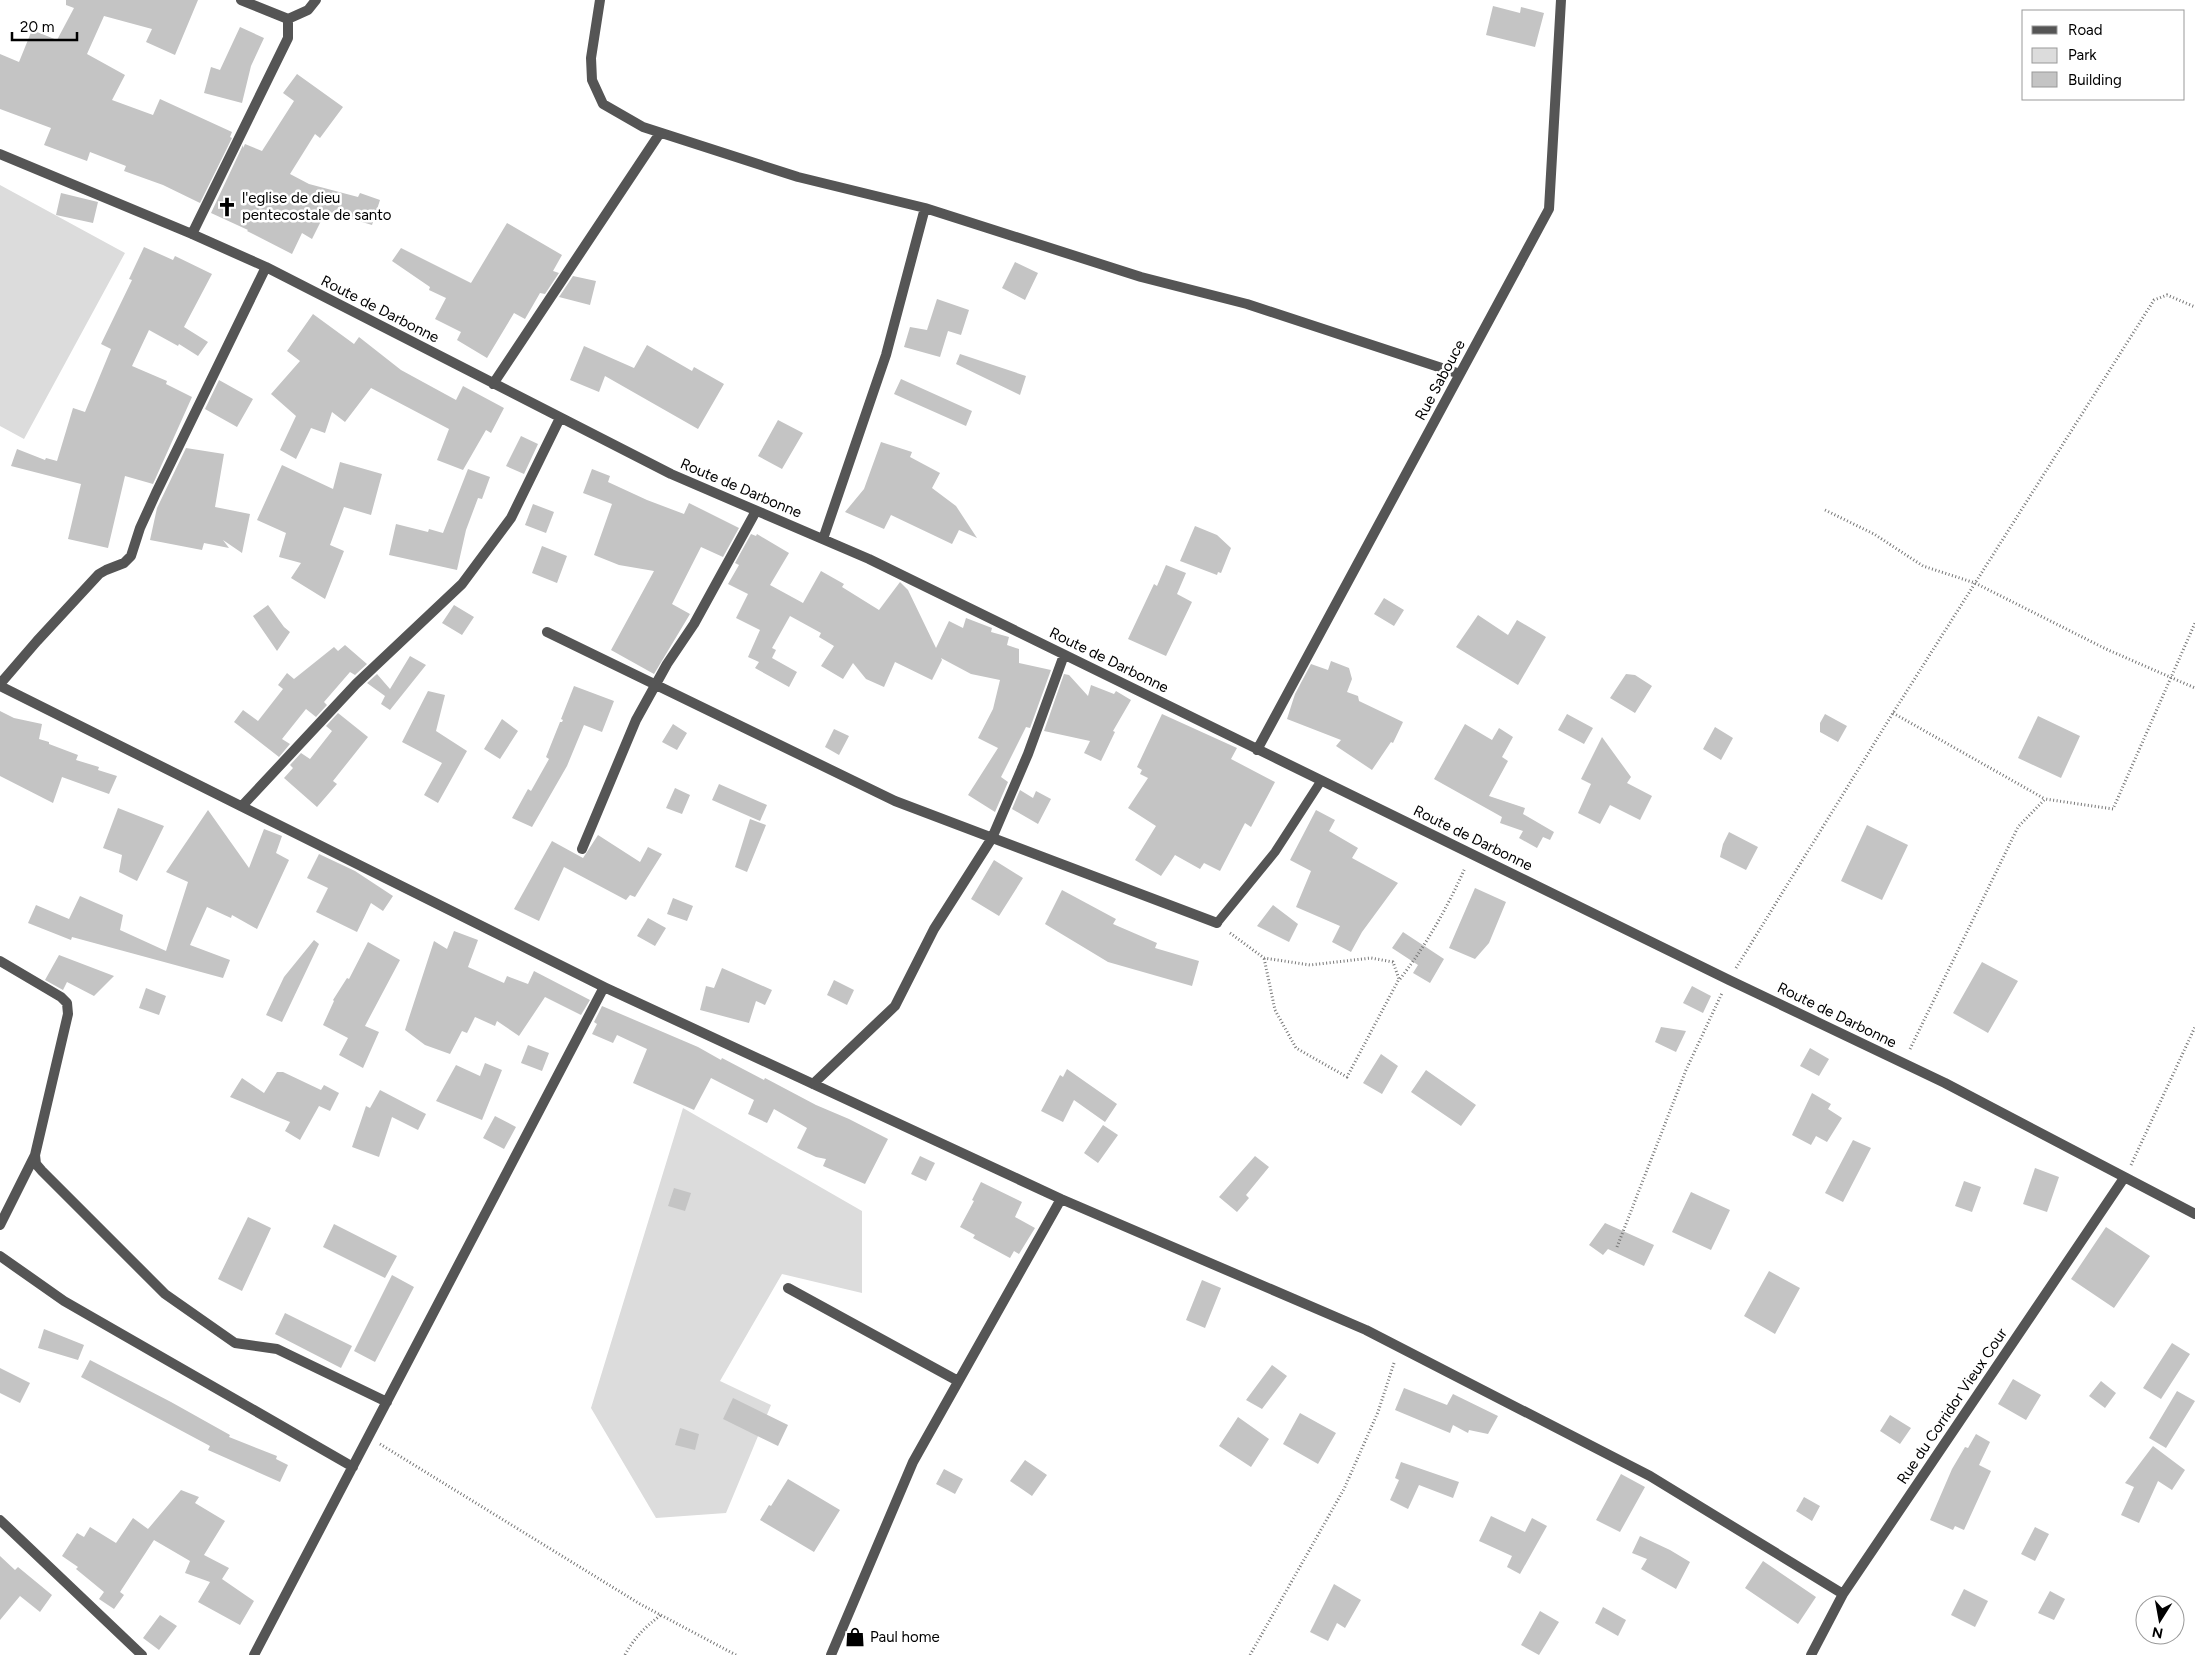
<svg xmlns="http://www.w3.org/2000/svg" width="2195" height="1655" viewBox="0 0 2195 1655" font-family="Figtree,sans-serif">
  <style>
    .green { fill: #dcdcdc }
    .building { fill: #c4c4c4 }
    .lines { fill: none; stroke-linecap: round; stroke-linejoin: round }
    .path { stroke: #777; stroke-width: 3; stroke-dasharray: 1 2.5; stroke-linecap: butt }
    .service { stroke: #555; stroke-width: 9 }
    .minor { stroke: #555; stroke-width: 10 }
    .labels { text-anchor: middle; stroke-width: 5; stroke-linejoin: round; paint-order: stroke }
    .poi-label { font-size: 15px; fill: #000; stroke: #fff; text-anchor: start }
    .street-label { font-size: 15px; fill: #000; stroke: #fff }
  </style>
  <rect width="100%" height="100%" fill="#fff"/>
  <path class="green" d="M0,185L125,253L24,439L0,426Z
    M683,1108L862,1211V1293L782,1274L720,1381L771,1405L726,1513L656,1518L591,1408Z"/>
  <path class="building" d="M66,0H198L175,55L146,42L152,29L104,16L87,54L125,75L112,100L153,115L160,99L232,132L230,137L232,138L200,203L163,185L124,171L126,166L90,152L87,161L44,145L51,128L0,109V54L19,62L32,30L57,40L74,8L66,5Z
    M1493,6L1520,13L1521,7L1544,13L1535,47L1486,35Z
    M240,27L264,38L251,66L242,103L204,93L211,67L220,70Z
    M297,74L343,107L320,138L315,134L290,174L309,184L358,197L360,193L380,200L372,225L326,211L312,239L302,233L292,254L247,231L248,230L211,213L243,145V148L245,144L262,151L294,101L283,93Z
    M61,193L98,202L93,223L56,215Z
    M507,223L562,255L553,271L559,273L545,294L540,293L525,319L514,313L487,358L457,340L461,332L435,319L446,298L429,290L430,287L392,261L401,248L471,283Z
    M144,247L173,260L175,256L212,274L184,327L208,342L198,356L179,344L178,346L149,330L132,366L167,381L166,384L192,397L153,484L125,476L108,548L68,539L81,484L11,466L17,449L45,460L46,458L57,461L73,408L85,412L111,349L101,344L132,280L129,279Z
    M1015,262L1038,273L1025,300L1002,288Z
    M573,276L596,281L590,305L559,297Z
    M937,299L969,310L961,335L948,331L940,357L904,347L910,327L927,330Z
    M313,314L354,344L359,337L401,370L456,400L463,386L504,408L491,433L486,430L463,470L437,460L449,429L371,388L345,422L332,412L325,433L311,428L296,459L280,450L296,416L271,394L300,361L287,351Z
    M647,345L692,371L694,367L724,384L698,429L605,376L599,392L570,380L584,346L634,368Z
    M960,354L1026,376L1020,395L956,364Z
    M901,379L972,411L966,426L894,394Z
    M219,380L253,399L237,427L205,409Z
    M778,420L803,433L782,469L758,456Z
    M521,436L538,444L524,474L506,466Z
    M881,442L912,452L910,457L940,473L932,488L956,506L977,538L959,530L952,544L891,515L884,529L845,512L864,489Z
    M186,448L224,454L215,507L250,514L242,553L223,540L229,548L204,543L202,550L150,540L157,508Z
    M340,462L382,474L371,515L344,507L330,545L344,551L325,599L291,578L301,563L279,557L286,533L257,520L282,465L333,489Z
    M468,469L490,477L482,499L478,498L466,530L457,570L389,555L396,524L428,532L429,529L443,533Z
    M592,469L610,476L608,482L647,500L684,514L689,503L739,528L723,557L701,547L672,604L690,614L654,674L611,650L654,571L619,565L594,555L612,504L583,493Z
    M533,504L554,512L546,533L525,525Z
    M1195,526L1217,535L1231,548L1221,573L1218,572L1217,575L1180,561Z
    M751,534L756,536L757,534L789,553L770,585L803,603L821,571L844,584L842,587L879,610L900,582L908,590L936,648L949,621L963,628L966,618L992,628L991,632L1009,637L1007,645L1019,649V663L1051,670L1030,728L1026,727L1001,777L1008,782L995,812L968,795L998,748L978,738L993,709L1000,680L971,674L941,658L942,660L932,680L895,662L884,687L866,679L853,663L843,679L821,666L834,646L819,637L821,633L790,616L772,648L776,650L772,658L797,672L789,687L755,668L759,662L748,657L760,630L736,618L748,594L728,584L739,565L735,563Z
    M542,546L567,556L557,583L532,573Z
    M1166,565L1186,573L1177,594L1192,602L1166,656L1128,639L1154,584L1157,586Z
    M1384,598L1404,610L1394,626L1374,614Z
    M268,605L284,627L290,632L277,651L253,616Z
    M454,605L474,617L462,635L442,623Z
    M1478,615L1508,635L1517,620L1546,637L1518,685L1456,647Z
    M345,645L367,664L355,675L350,672L324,702L327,705L316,717L306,709L282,739L290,744L279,757L234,722L243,710L258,721L283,689L278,685L287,673L294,679L334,647L338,651Z
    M410,656L426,665L390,710L381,704L385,696L367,683L377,674L390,689Z
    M1331,661L1349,668L1352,679L1347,692L1358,696L1359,701L1403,722L1393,743L1391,742L1372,770L1336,746L1341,740L1287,719L1295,694L1311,664L1328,670Z
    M1064,674L1069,675L1088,696L1091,685L1114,694L1116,691L1131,700L1113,731L1115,732L1101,761L1084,753L1090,741L1044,731Z
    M1626,674L1635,675L1652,686L1635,713L1610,698Z
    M574,686L614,701L602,732L584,725L567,766L532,827L512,818L528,789L531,791L549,759L546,757L560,722H562L563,720L561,719Z
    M428,691L445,695L436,731L467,751L438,803L424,795L442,763L402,742Z
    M0,711L14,718L42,724L39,739L49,742V744L78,755L76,760L99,767L98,770L117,776L109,794L62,777L53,803L0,776Z
    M338,713L368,737L333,781L337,784L317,807L284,778L293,768L290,765L301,753L310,759L332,731L326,726Z
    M1162,714L1237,748L1231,759L1275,782L1251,827L1245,823L1220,871L1204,863L1200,869L1175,855L1161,876L1135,860L1156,826L1128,808L1148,778L1140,774L1142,770L1137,767Z
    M1567,714L1593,728L1584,744L1558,730Z
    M1825,714L1847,726L1838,742L1820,732V723Z
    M2038,716L2080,736L2061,778L2018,758Z
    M502,719L518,731L500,759L484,749Z
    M673,724L687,733L677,750L662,742Z
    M1465,724L1492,740L1499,728L1513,737L1502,757L1508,761L1489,796L1525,808L1523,814L1554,832L1550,840L1543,837L1537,848L1519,838L1523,831L1500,823L1502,817L1434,779Z
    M1715,727L1733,738L1721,760L1703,749Z
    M834,729L849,736L839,755L825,747Z
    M1602,737L1631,777L1627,783L1652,796L1640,820L1610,805L1600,824L1578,813L1591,784L1581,779Z
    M719,784L767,805L760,821L712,800Z
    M675,788L690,795L682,814L666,808Z
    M1020,790L1033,798L1036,791L1051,799L1038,824L1012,809Z
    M118,808L164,826L137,881L119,872L122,855L103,848Z
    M208,810L249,868L264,829L282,836L276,853L289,860L257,929L232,915L231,918L207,907L190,945L230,960L223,978L72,937L71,940L28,923L36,905L69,919L80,896L123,915L120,930L166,951L188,882L166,872Z
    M1316,810L1335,820L1329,831L1358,848L1352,858L1398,883L1362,932L1351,952L1332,942L1340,926L1296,907L1311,871L1290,860Z
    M750,819L766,825L747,872L735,867Z
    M1867,825L1908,845L1882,900L1841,881Z
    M1729,832L1758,847L1746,870L1720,857L1723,844Z
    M598,835L640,862L648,847L662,854L635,897L630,895L626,900L564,867L539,921L514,909L552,841L583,858Z
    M319,854L355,871L393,896L383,911L371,903L357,932L316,912L328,888L307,878Z
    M994,860L1023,878L999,916L971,899Z
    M1475,888L1506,902L1489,943L1475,959L1449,948Z
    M1062,890L1116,919L1113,924L1157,943L1155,948L1199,961L1192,986L1108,962L1045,924Z
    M673,898L693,906L687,921L667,914Z
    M1273,905L1298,924L1289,942L1257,926Z
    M648,918L666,928L655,946L637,936Z
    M454,931L478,940L468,967L504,983L507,976L528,984L534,971L590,1000L581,1015L545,997L519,1036L497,1021L495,1026L475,1017L467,1033L462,1031L450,1054L425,1045L405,1030L434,941L447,949Z
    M1403,932L1444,959L1430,983L1413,973L1418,965L1392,948Z
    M314,940L319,944L282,1022L266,1015L284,977Z
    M368,942L400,960L365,1026L379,1032L363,1068L339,1055L348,1038L323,1025L334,1001L333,1000L347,978L349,979Z
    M59,955L114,976L94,996L67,982L63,990L45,980Z
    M1982,962L2018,981L1988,1033L1953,1013Z
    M722,968L772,990L765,1005L756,1001L749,1023L700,1010L706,986L714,988Z
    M834,980L854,990L847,1005L827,995Z
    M1692,986L1711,996L1703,1013L1683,1003Z
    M146,988L166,996L159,1015L139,1008Z
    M602,1006L698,1047L721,1060L722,1058L764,1080L765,1078L816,1105L849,1119L888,1139L865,1184L823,1166L826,1159L816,1157L797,1148L807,1128L774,1109L767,1123L748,1114L754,1100L711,1078L694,1110L633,1083L647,1049L617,1035L613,1043L592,1034L597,1024L594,1022Z
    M1661,1027L1686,1031L1676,1052L1655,1042Z
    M528,1045L549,1053L542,1071L521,1063Z
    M1810,1048L1829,1059L1819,1076L1800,1066Z
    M1381,1054L1398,1066L1382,1094L1363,1083Z
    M485,1063L502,1070L482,1120L436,1101L456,1065L480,1076Z
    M1067,1069L1117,1104L1105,1122L1074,1100L1063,1122L1041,1111L1060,1075L1063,1077Z
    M1426,1070L1476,1105L1461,1126L1411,1092Z
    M277,1072H283L321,1090L324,1085L339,1093L330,1111L319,1106L300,1140L285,1131L290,1122L230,1097L242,1078L264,1093Z
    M380,1090L426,1114L418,1130L392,1117L379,1157L352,1147L366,1106L370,1108Z
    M1812,1093L1831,1104L1828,1109L1842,1118L1827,1142L1816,1136L1811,1145L1792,1135Z
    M495,1116L516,1127L504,1149L483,1138Z
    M1103,1125L1118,1135L1098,1163L1084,1153Z
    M1853,1140L1871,1148L1843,1202L1825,1193Z
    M920,1156L935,1163L926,1181L911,1174Z
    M1255,1156L1269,1167L1246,1195L1249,1198L1237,1212L1219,1197Z
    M2035,1168L2059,1177L2047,1212L2023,1204Z
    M1964,1181L1981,1187L1972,1212L1955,1206Z
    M981,1182L1022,1202L1015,1217L1035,1228L1019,1254L1014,1251L1010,1258L973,1238L975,1235L960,1227L974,1201L972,1200Z
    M674,1188L691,1193L685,1211L668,1206Z
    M1691,1192L1730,1210L1711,1250L1672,1232Z
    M248,1217L271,1228L242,1291L218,1279Z
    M1605,1223L1654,1245L1644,1266L1608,1249L1603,1255L1589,1245Z
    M334,1224L397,1256L385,1278L323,1247Z
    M2106,1227L2150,1256L2114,1308L2071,1279Z
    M1769,1271L1800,1288L1775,1334L1744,1316Z
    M392,1275L414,1287L375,1362L354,1351Z
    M1202,1280L1221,1288L1205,1328L1186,1320Z
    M285,1313L352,1346L341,1368L275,1334Z
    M44,1329L84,1345L78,1360L38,1348Z
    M2172,1343L2190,1354L2161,1399L2143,1388Z
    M90,1360L171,1402L230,1435L229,1437L277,1456L276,1459L288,1465L280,1482L208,1450L210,1446L81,1377Z
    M1272,1365L1287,1376L1262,1409L1246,1400Z
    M0,1368L30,1383L20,1403L0,1393Z
    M2013,1379L2041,1395L2026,1420L1998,1404Z
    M2101,1381L2116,1393L2105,1408L2089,1396Z
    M1404,1388L1447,1405L1453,1394L1498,1416L1488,1434L1469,1430L1468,1433L1453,1425L1450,1433L1395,1410Z
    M2177,1391L2195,1401L2166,1448L2149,1438Z
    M733,1398L788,1425L778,1446L723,1419Z
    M1300,1413L1336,1433L1318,1464L1283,1444Z
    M1890,1415L1911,1428L1900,1444L1880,1431Z
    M1238,1417L1269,1439L1251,1467L1219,1446Z
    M680,1428L699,1434L695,1450L675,1445Z
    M1976,1434L1990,1442L1979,1465L1991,1471L1964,1530L1955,1526L1953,1530L1930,1520L1952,1469L1965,1447L1968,1448Z
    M2153,1446L2185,1470L2172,1490L2158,1481L2139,1523L2121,1515L2134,1487L2125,1483Z
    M1025,1460L1047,1475L1032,1496L1010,1481Z
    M1401,1462L1459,1482L1453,1498L1419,1485L1408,1509L1390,1500L1399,1480L1395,1478Z
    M944,1469L963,1479L955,1494L936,1484Z
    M1621,1474L1645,1487L1620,1532L1596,1520Z
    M788,1479L840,1510L814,1552L760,1520L769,1505L771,1506Z
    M181,1490L199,1497L195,1503L225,1521L204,1555L229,1568L222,1579L254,1601L240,1625L198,1602L210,1582L185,1573L190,1561L154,1540L120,1592L124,1595L114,1609L99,1599L104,1592L76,1569L78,1567L62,1556L77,1533L84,1537L90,1527L116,1543L133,1518L148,1529Z
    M1804,1497L1820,1506L1812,1521L1796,1511Z
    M1491,1516L1525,1532L1532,1518L1547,1526L1520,1574L1507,1567L1512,1556L1479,1541Z
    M2035,1527L2049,1534L2035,1561L2021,1554Z
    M1640,1536L1670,1550L1690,1562L1676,1589L1641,1569L1647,1559L1632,1553Z
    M0,1556L15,1570L18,1567L52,1595L40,1612L20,1596L0,1620Z
    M1763,1561L1816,1597L1798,1624L1745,1588Z
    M1334,1584L1361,1600L1345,1628L1337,1623L1328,1641L1310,1632Z
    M1964,1589L1988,1601L1975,1627L1951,1615Z
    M2050,1591L2065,1599L2054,1620L2038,1613Z
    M1603,1607L1626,1620L1618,1636L1595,1623Z
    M1540,1611L1559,1622L1539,1655L1521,1645Z
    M160,1615L177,1626L159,1650L143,1638Z"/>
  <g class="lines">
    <path class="path" d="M1825,510L1874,534L1923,566L1975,583L2106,649L2195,688
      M1893,713L2045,799
      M1230,933L1264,958L1310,965L1371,958L1393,962L1399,979L1347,1077L1296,1048L1275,1010L1264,958
      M1736,968L1893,713L2154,300L2167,295L2195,307
      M1400,979C1427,944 1447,908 1465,868
      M1910,1049L2018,827L2045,799L2113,809L2195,623
      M2131,1165L2195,1027
      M1617,1247L1686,1070L1722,993
      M380,1444L640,1604L736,1655
      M625,1655C634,1638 645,1627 661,1615
      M1250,1655L1344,1489L1378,1412L1394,1363"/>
    <path class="service" d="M1217,923L1275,852L1321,781"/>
    <path class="minor" d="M600,0L591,58L592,80L603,104L643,127L798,177L925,208L1141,277L1247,304L1460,374
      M288,19L308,10L316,0
      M0,154L192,234L266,267L671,474L869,559L1729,980L1945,1083L2195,1214
      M192,234L288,38V19L241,0
      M493,384L660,133
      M823,539L886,355L925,208
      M547,632L895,801L1217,923
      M0,684L37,641L99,574L106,570L124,563L131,556L140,528L156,493L266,267
      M0,686L604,987L1061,1199L1366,1330L1650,1476L1843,1594
      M1257,750L1549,209L1561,0
      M242,806L356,684L462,584L511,518L560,418
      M582,849L636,720L667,664L694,624L756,511
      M0,961L61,997L67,1003L68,1014L35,1155L36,1164L42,1171L165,1294L235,1343L277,1349L387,1402
      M813,1084L895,1006L934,929L992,838L1028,754L1064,655
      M0,1225L35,1155
      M0,1256L64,1301L353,1467
      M788,1288L958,1381
      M0,1520L142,1655
      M254,1655L604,987
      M831,1655L913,1462L1061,1199
      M1811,1655L1843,1594L2124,1178"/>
  </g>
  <defs>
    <symbol id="church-bare" viewBox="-9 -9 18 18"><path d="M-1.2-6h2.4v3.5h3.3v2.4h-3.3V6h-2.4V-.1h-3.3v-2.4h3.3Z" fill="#000" stroke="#fff" stroke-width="2.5" paint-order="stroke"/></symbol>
    <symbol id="shop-bare" viewBox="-9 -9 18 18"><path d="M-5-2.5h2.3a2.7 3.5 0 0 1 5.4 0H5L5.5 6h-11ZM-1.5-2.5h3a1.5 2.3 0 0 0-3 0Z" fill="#000" stroke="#fff" stroke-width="2.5" paint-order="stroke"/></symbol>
  </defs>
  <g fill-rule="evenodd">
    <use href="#church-bare" x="213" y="193" width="28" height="28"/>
    <use href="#shop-bare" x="841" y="1623" width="28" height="28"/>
  </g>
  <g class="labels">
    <g class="poi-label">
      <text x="242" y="203">l'eglise de dieu<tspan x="242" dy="17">pentecostale de santo</tspan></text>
      <text x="870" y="1642">Paul home</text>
    </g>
    <g class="street-label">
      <text transform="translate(380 309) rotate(27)" y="5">Route de Darbonne</text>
      <text transform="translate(1440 380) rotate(-62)" y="5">Rue Sabouce</text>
      <text transform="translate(741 488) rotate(23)" y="5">Route de Darbonne</text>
      <text transform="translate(1109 660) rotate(26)" y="5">Route de Darbonne</text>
      <text transform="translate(1473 838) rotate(26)" y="5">Route de Darbonne</text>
      <text transform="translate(1837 1015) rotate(26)" y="5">Route de Darbonne</text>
      <text transform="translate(1952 1406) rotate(-56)" y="5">Rue du Corridor Vieux Cour</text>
    </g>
  </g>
  <rect x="2022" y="10" width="162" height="90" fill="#ffffff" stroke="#999999"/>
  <rect x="2032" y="26" width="25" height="8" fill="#555555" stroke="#999999"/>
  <text x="2068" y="35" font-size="15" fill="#000000">Road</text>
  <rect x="2032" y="48" width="25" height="15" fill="#dcdcdc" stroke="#999999"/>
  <text x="2068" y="60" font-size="15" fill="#000000">Park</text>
  <rect x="2032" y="72" width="25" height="15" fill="#c4c4c4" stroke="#999999"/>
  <text x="2068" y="85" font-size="15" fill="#000000">Building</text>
  <g transform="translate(2160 1620) rotate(191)"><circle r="24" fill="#ffffff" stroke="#999999"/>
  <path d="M0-4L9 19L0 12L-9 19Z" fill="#000000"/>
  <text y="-8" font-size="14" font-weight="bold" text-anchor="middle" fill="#000000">N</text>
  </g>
  <path d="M12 32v8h65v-8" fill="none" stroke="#000000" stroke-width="2.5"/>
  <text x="20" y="32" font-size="15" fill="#000000" stroke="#ffffff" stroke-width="4" paint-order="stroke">20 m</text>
</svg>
